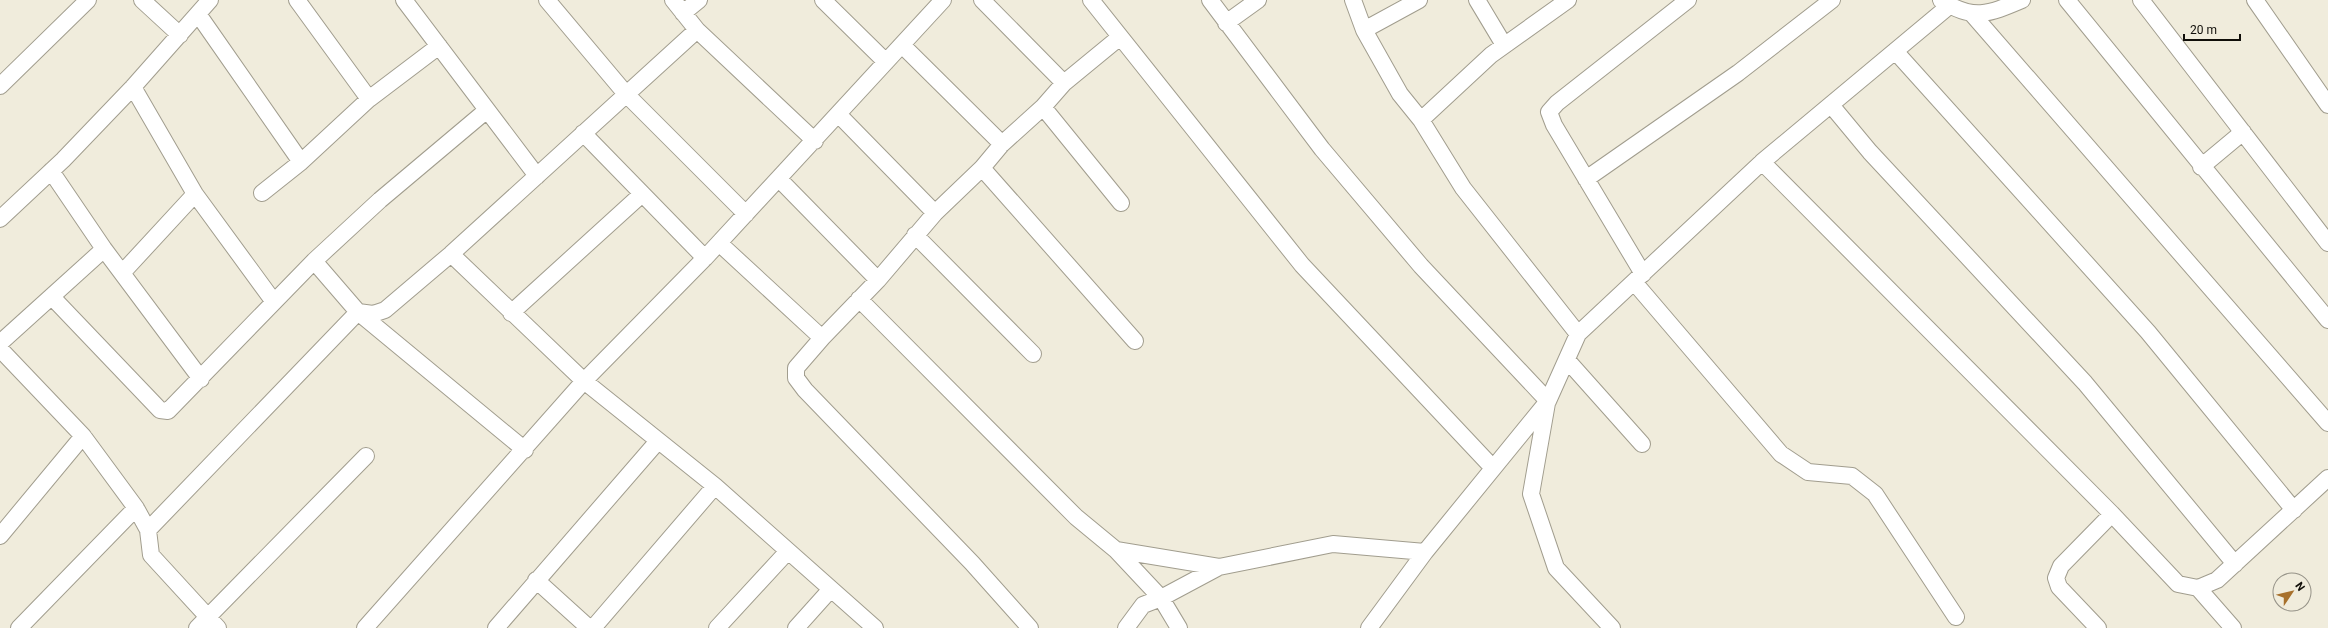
<svg xmlns="http://www.w3.org/2000/svg" width="2328" height="628" viewBox="0 0 2328 628" font-family="Roboto,sans-serif">
  <style>
    .lines { fill: none; stroke-linecap: round; stroke-linejoin: round }
    .street-casing { stroke: #a19d8e; stroke-width: 18 }
    .street { stroke: #fff; stroke-width: 16 }
  </style>
  <rect width="100%" height="100%" fill="#f0ecdc"/>
  <g class="lines">
    <defs>
      <path id="street" d="M142,0L180,35
        M297,0L369,99
        M404,0L537,176
        M547,0L626,94L746,214
        M673,0L697,30L815,141
        M823,0L886,62
        M982,0L1064,83
        M1091,0L1302,265L1493,468
        M1210,0L1322,149L1421,266L1548,401
        M1353,0L1364,30L1400,94L1421,120L1463,188L1578,334
        M1477,0L1504,45
        M1941,0C1973,21 1989,14 2022,0
        M2067,0L2328,320
        M2141,0L2328,243
        M2255,0L2328,105
        M683,13L699,0
        M198,14L301,162
        M1973,15L2328,423
        M1226,23L1258,0
        M1364,30L1419,0
        M902,45L1002,144
        M1895,51L2148,332L2294,510
        M0,86L88,0
        M133,87L195,194L274,302
        M1831,105L1870,152L2085,383L2235,564
        M1043,107L1121,203
        M839,115L935,213
        M1421,120L1491,55L1568,0
        M583,133L705,258
        M1762,162L2112,514L2178,584L2198,588L2217,580L2328,478
        M2201,167L2243,132
        M982,168L1135,341
        M51,171L104,249L201,379
        M779,179L878,280
        M1586,179L1738,73L1832,0
        M262,193L301,162L369,99L439,46
        M0,219L63,160L133,87L210,0
        M915,235L1033,354
        M719,243L822,338
        M451,254L584,381L715,486L875,628
        M314,261L358,312L525,450
        M123,272L195,194
        M1643,274L1554,125L1549,112L1557,103L1688,0
        M1634,282L1781,454L1808,472L1852,476L1875,494L1956,617
        M52,297L160,410L168,411L314,261L380,200L487,110
        M859,299L1076,517L1116,550L1219,567L1333,544L1425,552
        M511,313L642,194
        M0,343L104,249
        M0,349L83,436L136,508L148,530L151,555L218,628
        M1567,360L1642,444
        M1547,403L1531,494L1556,568L1612,628
        M148,530L358,312L373,314L385,310L451,254L697,30
        M0,536L83,436
        M1116,550L1161,598L1179,628
        M536,580L589,628
        M2198,588L2233,628
        M19,628L136,508
        M197,628L366,456
        M365,628L584,381L705,258L943,0
        M496,628L658,441
        M593,628L715,486
        M717,628L788,551
        M796,628L831,589
        M1030,628L972,563L805,390L796,378V368L822,338L878,280L935,213L982,168L1002,144L1043,107L1064,83L1120,37
        M1126,628L1143,605L1161,598L1219,567
        M1369,628L1425,552L1548,401L1578,334L1762,162L1949,6
        M2098,628L2059,587L2056,578L2061,566L2112,514"/>
    </defs>
    <use href="#street" class="street-casing"/>
    <use href="#street" class="street"/>
  </g>
  <g transform="translate(2292 592) rotate(55)"><circle r="19" fill="#f0ecdc" stroke="#969388"/>
  <path d="M0-3L7 15L0 10L-7 15Z" fill="#a7702b"/>
  <text y="-6" font-size="11" font-weight="bold" text-anchor="middle" fill="#100e09">N</text>
  </g>
  <path d="M2184 34v6h56v-6" fill="none" stroke="#100e09" stroke-width="2"/>
  <text x="2190" y="34" font-size="12" fill="#100e09" stroke="#f0ecdc" stroke-width="3" paint-order="stroke">20 m</text>
</svg>
